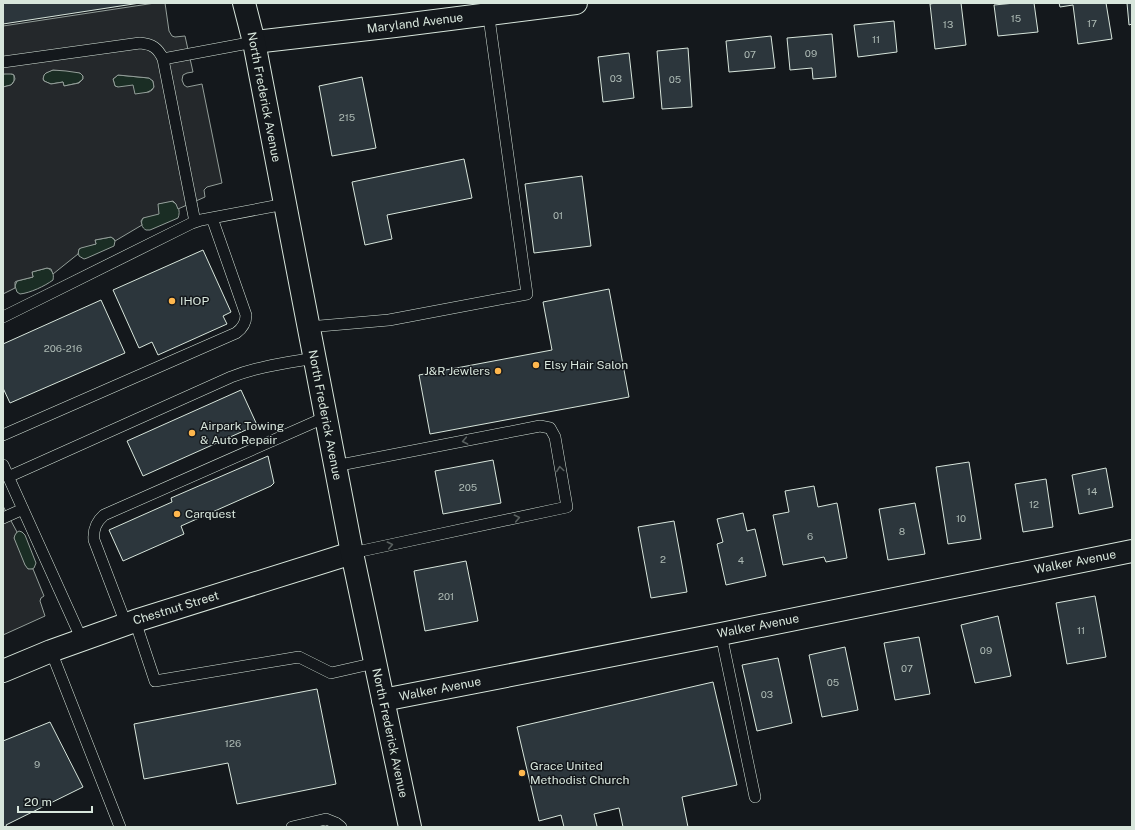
<svg xmlns="http://www.w3.org/2000/svg" width="1135" height="830" viewBox="0 0 1135 830" font-family="'Public Sans',sans-serif">
  <style>
    .green { fill: #1a2d24; stroke: #939e99 }
    .parking { fill: #24282b; stroke: #939e99; fill-rule: evenodd }
    .building { fill: #2c363c; stroke: #d8e6dc }
    .lines { fill: none; stroke-linecap: round; stroke-linejoin: round }
    .service-casing { stroke: #d8e6dc; stroke-width: 12 }
    .minor-casing { stroke: #d8e6dc; stroke-width: 24 }
    .tertiary-casing { stroke: #d8e6dc; stroke-width: 24 }
    .primary-casing { stroke: #d8e6dc; stroke-width: 24 }
    .service { stroke: #14181c; stroke-width: 11 }
    .minor { stroke: #14181c; stroke-width: 22 }
    .tertiary { stroke: #14181c; stroke-width: 22 }
    .primary { stroke: #14181c; stroke-width: 22 }
    .oneway { stroke: #59605f }
    .poi-dot { fill: #ffb74d; stroke: #14181c; stroke-width: 1.5 }
    .labels { text-anchor: middle; stroke-width: 3; stroke-linejoin: round; paint-order: stroke }
    .number-label { font-size: 10px; fill: #adbab4 }
    .street-label { font-size: 12px; fill: #d8e6dc; stroke: #14181c }
    .poi-label { font-size: 12px; fill: #d8e6dc; stroke: #14181c; text-anchor: start }
  </style>
  <rect width="100%" height="100%" fill="#14181c"/>
  <path class="green" d="M53,70C62,70 76,69 83,75V79L78,83L64,86L63,82L51,84L44,81C41,74 47,72 53,70Z
    M9,73L14,75V81L11,85L3,87V74Z
    M118,75L149,78L153,81L154,87C151,92 140,96 133,94C127,92 121,88 115,86L113,79Z
    M170,201C178,202 181,211 178,218L150,230H146C142,228 140,223 143,218L146,216L157,204Z
    M111,237L114,239L115,241L114,246L87,258L84,259L79,256L78,251L79,249L84,246L96,244L95,240Z
    M47,268C53,270 54,274 53,280C45,286 30,293 20,294L17,292L15,286L17,281L33,277L32,272Z
    M19,531L22,532L25,535L36,563L34,568C32,569 31,570 28,569C24,567 13,540 14,536C15,533 16,533 19,531Z"/>
  <path class="parking" d="M155,3H165L169,31L172,36L175,37L185,36L193,72L187,73L183,75L182,80L184,85L187,87L202,84L222,183L207,187L204,190L205,197L178,209L176,204L173,201L158,204L159,214L143,218L141,221L142,225L115,241L114,239L111,237L95,240L96,244L81,248L79,249L78,254L53,274L51,269L47,268L32,272L33,277L17,281L15,282V288L3,294V87L11,85L13,83L15,79L14,75L12,74H3V26ZM53,70L66,71L80,73L83,76V79L79,83L64,86L63,82L51,84L44,81L43,79L44,75L46,73ZM118,75L149,78L153,81L154,87L152,90L149,92L135,94L133,85L118,87L115,86L113,79Z
    M3,506L17,532L15,535L14,538L25,565L28,569H33L44,596L41,598L40,601L45,616L3,635Z"/>
  <path class="building" d="M3,3H140L3,24Z
    M936,3H961L966,45L935,49L930,4Z
    M1015,3H1034L1038,32L998,36L994,5Z
    M1059,3H1106L1112,39L1078,44L1073,5L1060,7Z
    M1127,3H1132V24L1129,25Z
    M894,21L897,52L858,57L854,25Z
    M832,34L836,77L813,79L812,68L790,70L787,38Z
    M771,36L775,68L729,72L726,41Z
    M688,48L692,107L662,109L657,51Z
    M629,53L634,98L603,102L598,57Z
    M362,77L376,148L332,156L319,86Z
    M464,159L472,198L387,215L392,239L365,245L352,182Z
    M582,176L591,246L534,253L525,184Z
    M203,250L231,312L223,316L227,324L158,355L152,342L139,348L113,290Z
    M609,289L629,397L430,434L419,375L552,350L543,302Z
    M101,300L125,353L10,403L3,388V344Z
    M241,390L257,425L143,476L127,441Z
    M268,456L274,483L271,486L181,526L184,534L123,561L109,530L172,502L171,498Z
    M493,460L501,503L443,514L435,471Z
    M969,462L981,539L948,544L936,467Z
    M1106,468L1113,507L1079,514L1072,475Z
    M1046,479L1053,527L1023,532L1015,484Z
    M814,486L818,507L837,503L847,558L826,562L824,557L783,565L773,515L789,512L785,491Z
    M915,503L925,554L888,560L879,509Z
    M743,513L747,531L755,529L766,576L726,585L717,544L723,542L717,519Z
    M674,521L687,592L651,598L638,527Z
    M466,561L478,621L425,631L414,571Z
    M1095,596L1106,657L1067,664L1056,603Z
    M998,616L1011,676L975,683L961,625Z
    M919,637L930,694L895,700L884,643Z
    M845,647L858,710L822,717L809,655Z
    M778,658L792,723L757,731L742,665Z
    M713,682L737,785L682,797L688,827H623L619,808L594,814L597,826L594,827H564L561,815L539,821L517,727Z
    M317,689L336,784L237,804L228,763L144,779L134,724Z
    M50,722L83,787L6,825L7,827H3V741Z"/>
  <g class="lines">
    <defs>
      <path id="service" d="M163,59L254,42
        M3,62L140,43C152,44 158,48 163,59L195,222
        M3,317L192,223L201,220L285,204
        M308,327L389,320L527,294L487,3
        M3,435L236,333C243,328 246,323 246,315L212,218
        M3,465L82,640
        M335,466L540,426L550,428L555,437L567,507L352,553
        M8,477L231,377C259,366 286,363 315,358
        M3,518L23,509
        M135,621L155,681L299,657L331,673L375,663
        M126,624L94,540C93,529 96,522 104,515L326,417
        M721,634L755,797
        M51,651L120,827
        M292,827L326,819L336,823L341,827"/>
      <path id="minor" d="M254,42L395,26L576,3
        M383,700L721,634L1132,551"/>
      <path id="tertiary" d="M3,671L51,651L135,621L352,553"/>
      <path id="primary" d="M244,3L254,42L352,553L410,827"/>
    </defs>
    <use href="#service" class="service-casing"/>
    <use href="#minor" class="minor-casing"/>
    <use href="#tertiary" class="tertiary-casing"/>
    <use href="#primary" class="primary-casing"/>
    <use href="#service" class="service"/>
    <use href="#minor" class="minor"/>
    <use href="#tertiary" class="tertiary"/>
    <use href="#primary" class="primary"/>
  </g>
  <defs><path id="oneway-chevron" d="M-2-3.5L2.5 0L-2 3.5" fill="none" stroke-width="1.6" stroke-linecap="round" stroke-linejoin="round"/></defs>
  <g class="oneway">
    <use href="#oneway-chevron" transform="translate(465 441) rotate(169)"/>
    <use href="#oneway-chevron" transform="translate(560 469) rotate(-98)"/>
    <use href="#oneway-chevron" transform="translate(517 518) rotate(-12)"/>
    <use href="#oneway-chevron" transform="translate(390 545) rotate(-12)"/>
  </g>
  <g class="poi-dot">
    <circle cx="172" cy="301" r="4"/>
    <circle cx="536" cy="365" r="4"/>
    <circle cx="498" cy="371" r="4"/>
    <circle cx="192" cy="433" r="4"/>
    <circle cx="177" cy="514" r="4"/>
    <circle cx="522" cy="773" r="4"/>
  </g>
  <g class="labels">
    <g class="number-label">
      <text x="1016" y="22">15</text>
      <text x="1092" y="27">17</text>
      <text x="948" y="28">13</text>
      <text x="876" y="43">11</text>
      <text x="811" y="57">09</text>
      <text x="750" y="58">07</text>
      <text x="616" y="82">03</text>
      <text x="675" y="83">05</text>
      <text x="347" y="121">215</text>
      <text x="558" y="219">01</text>
      <text x="63" y="352">206-216</text>
      <text x="468" y="491">205</text>
      <text x="1092" y="495">14</text>
      <text x="1034" y="508">12</text>
      <text x="961" y="522">10</text>
      <text x="902" y="535">8</text>
      <text x="810" y="540">6</text>
      <text x="663" y="563">2</text>
      <text x="741" y="564">4</text>
      <text x="446" y="600">201</text>
      <text x="1081" y="634">11</text>
      <text x="986" y="654">09</text>
      <text x="907" y="672">07</text>
      <text x="833" y="686">05</text>
      <text x="767" y="698">03</text>
      <text x="233" y="747">126</text>
      <text x="37" y="768">9</text>
    </g>
    <g class="street-label">
      <text transform="translate(415 23) rotate(-7)" y="4">Maryland Avenue</text>
      <text transform="translate(264 97) rotate(79)" y="4">North Frederick Avenue</text>
      <text transform="translate(325 415) rotate(79)" y="4">North Frederick Avenue</text>
      <text transform="translate(1075 562) rotate(-11)" y="4">Walker Avenue</text>
      <text transform="translate(176 608) rotate(-17)" y="4">Chestnut Street</text>
      <text transform="translate(758 626) rotate(-11)" y="4">Walker Avenue</text>
      <text transform="translate(440 689) rotate(-11)" y="4">Walker Avenue</text>
      <text transform="translate(390 733) rotate(78)" y="4">North Frederick Avenue</text>
    </g>
    <g class="poi-label">
      <text x="180" y="305">IHOP</text>
      <text x="544" y="369">Elsy Hair Salon</text>
      <text x="490" y="375" text-anchor="end">J&amp;R Jewlers</text>
      <text x="200" y="430">Airpark Towing<tspan x="200" dy="14">&amp; Auto Repair</tspan></text>
      <text x="185" y="518">Carquest</text>
      <text x="530" y="770">Grace United<tspan x="530" dy="14">Methodist Church</tspan></text>
    </g>
  </g>
  <rect width="1135" height="830" fill="none" stroke="#d8e6dc" stroke-width="8"/>
  <path d="M18 806v6h74v-6" fill="none" stroke="#d8e6dc" stroke-width="2"/>
  <text x="24" y="806" font-size="12" fill="#d8e6dc" stroke="#14181c" stroke-width="3" paint-order="stroke">20 m</text>
</svg>
